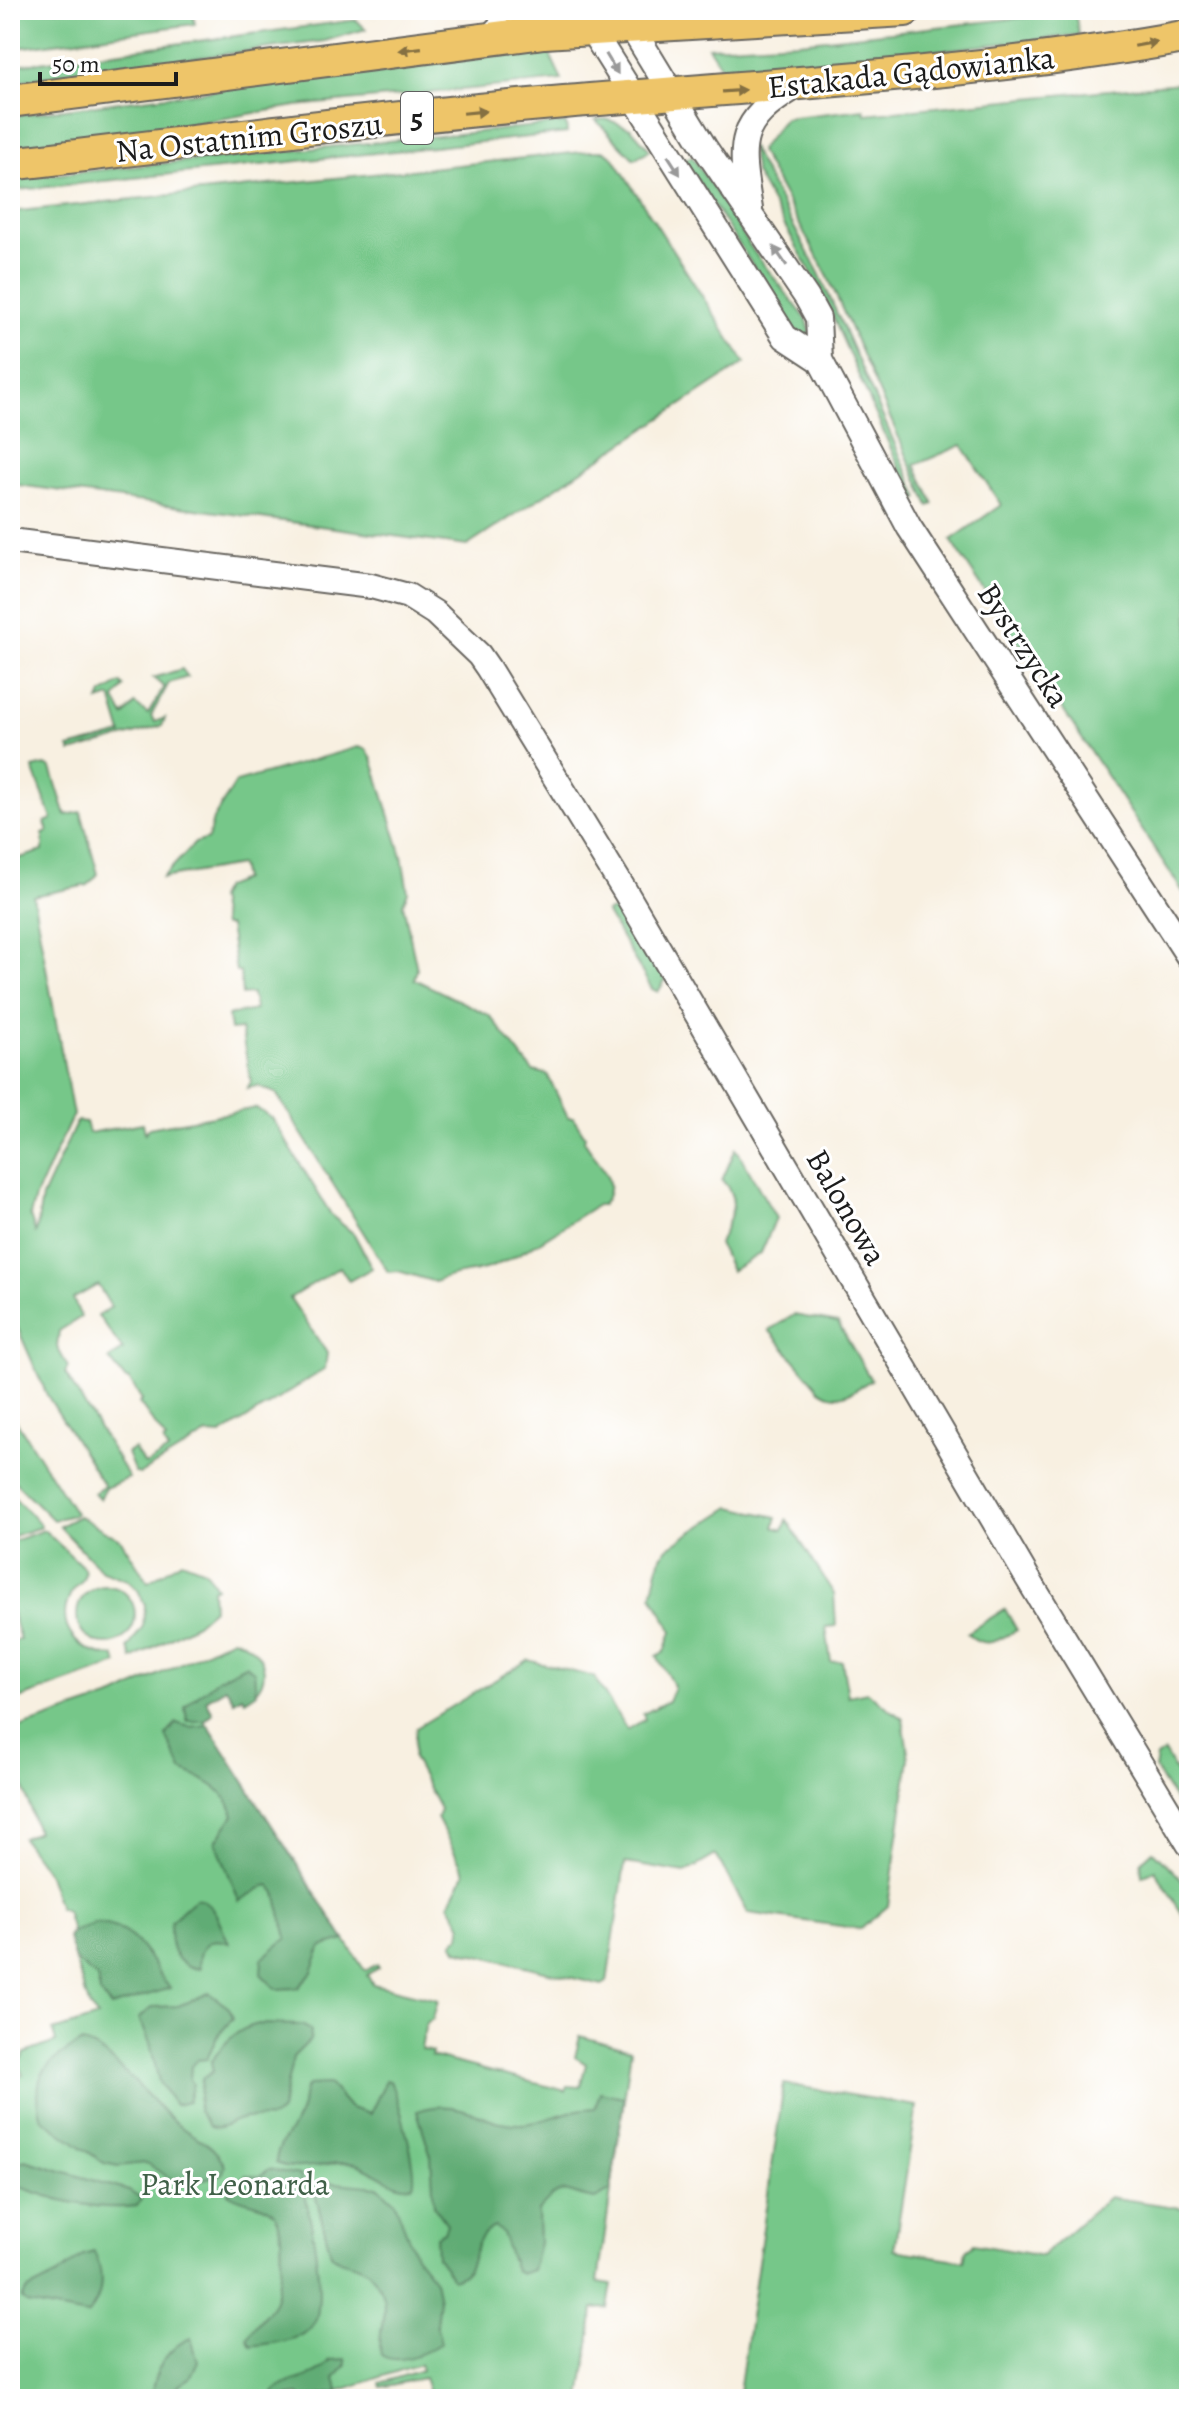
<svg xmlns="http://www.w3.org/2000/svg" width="1199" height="2409" viewBox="0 0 1199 2409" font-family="Alegreya,serif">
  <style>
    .green { fill: #76c789; stroke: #497252; stroke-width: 2 }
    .forest { fill: #60ac75; stroke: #3e6448; stroke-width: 2 }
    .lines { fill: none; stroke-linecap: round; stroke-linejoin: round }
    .minor-casing { stroke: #696661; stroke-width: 28 }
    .major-casing { stroke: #696661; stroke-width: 36 }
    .minor { stroke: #fff; stroke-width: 24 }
    .major { stroke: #eec569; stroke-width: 32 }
    .oneway { fill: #857042 }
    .oneway2 { fill: #999 }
    .labels { text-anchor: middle; stroke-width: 6; stroke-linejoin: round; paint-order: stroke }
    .shield { fill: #fff; stroke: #606060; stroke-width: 2 }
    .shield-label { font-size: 30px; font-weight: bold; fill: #1c1c1c }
    .street-label { font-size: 32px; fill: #1c1c1c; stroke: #fff }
    .park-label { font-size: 32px; fill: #406048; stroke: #fff }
  </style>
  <rect width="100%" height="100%" fill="#fff"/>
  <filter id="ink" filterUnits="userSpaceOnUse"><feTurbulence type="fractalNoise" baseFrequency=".0125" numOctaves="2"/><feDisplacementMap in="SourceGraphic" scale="16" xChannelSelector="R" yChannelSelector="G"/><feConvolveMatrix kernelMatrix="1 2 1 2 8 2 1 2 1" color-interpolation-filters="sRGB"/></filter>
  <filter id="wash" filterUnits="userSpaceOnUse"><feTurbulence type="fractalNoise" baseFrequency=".006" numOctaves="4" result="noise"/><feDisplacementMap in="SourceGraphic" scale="32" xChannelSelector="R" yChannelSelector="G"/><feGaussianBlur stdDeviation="1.8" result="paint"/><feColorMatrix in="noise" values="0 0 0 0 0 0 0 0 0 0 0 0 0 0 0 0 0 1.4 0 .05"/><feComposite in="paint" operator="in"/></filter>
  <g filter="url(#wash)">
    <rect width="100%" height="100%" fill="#f8f0e1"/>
    <path class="green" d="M10,10H192L195,24L10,49Z
      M1075,12L1079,35L726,74L708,47L799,42Z
      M356,20L366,29L325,41L10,82V66Z
      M547,48L562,80L296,106L156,130L10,147V116Z
      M1189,82V901L951,540L1001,505L962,445L915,465L934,504L929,506L827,275L759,150L785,118L864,109L865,114Z
      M606,119L631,128L650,150L634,159L596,120Z
      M566,123L567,133L10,191V179Z
      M750,146L819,273L919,498L914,501L820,288L755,173Z
      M592,151H605L613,157L745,363L467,546L10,484V212Z
      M692,156L754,252L807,320L811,334L803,343L684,160Z
      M182,669L188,677L169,683L151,716L155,722L165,718L162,726L71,752L69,748L122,734L111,697L99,701L102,694L121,683L124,687L115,699L124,716L135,704L148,714L164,687L153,678Z
      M358,747L366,749L372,758L402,856L408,892L403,904L417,969L414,979L489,1015L533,1071L547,1074L568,1117H573L585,1136L584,1140C596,1162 622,1181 602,1205H597C563,1226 530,1251 494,1266C472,1275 456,1271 435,1282L398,1271L388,1272L276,1093L257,1086L247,1088L251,1082L241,1029L230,1030L228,1015L255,1010L252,994L242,995L240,972H236L229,926H223L218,898L224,887L243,880L240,865L162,878L195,843L208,839L213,819L236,782Z
      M45,765L51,768L66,815L81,812L98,874L88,885L33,896L73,1115L35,1197L30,1216L36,1234L42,1197L77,1121L86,1122L89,1133L143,1123L145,1133L149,1128L256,1108L272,1118L332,1216L354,1234L372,1268L349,1281L340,1267L290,1298L327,1353L325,1369L221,1435L207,1434L140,1474L135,1473L127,1453L134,1449L145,1465L168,1451L163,1442L166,1440L139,1403L142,1400L129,1379L126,1380L109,1359L123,1350L98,1316L111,1307L98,1285L73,1299L81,1317L59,1331L57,1347L68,1367L65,1373L129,1478L105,1488L100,1499L94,1493L104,1486L47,1395L10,1311V853L13,860L43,851V834L48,832L45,822L52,819L33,768Z
      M614,910L627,914L666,979L658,992L652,989L606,912Z
      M736,1148L776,1218L761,1253L731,1271L719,1244C729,1217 743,1203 722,1180Z
      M794,1315L838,1323L871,1380C853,1391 839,1404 820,1390L769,1330Z
      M10,1411L75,1513L73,1515L53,1520L10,1477Z
      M10,1493L40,1524L41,1527L10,1537Z
      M731,1507L777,1517L774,1527L783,1530L787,1520L834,1594L836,1626L826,1627L831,1662L842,1661L848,1696L867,1692L903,1719L909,1759L888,1906L861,1929L748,1913L716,1855L685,1873L625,1863L607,1982L602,1985L458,1950L453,1943L460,1936L462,1925L449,1904L465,1873L437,1818L440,1809L413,1758L416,1728L528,1660L594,1677L627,1730L645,1719L643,1714L668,1701L674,1687L657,1656L665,1652L672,1631L652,1595L661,1556L670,1546Z
      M79,1516L121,1540L148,1582L182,1561L205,1570L216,1587L212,1589L213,1609L196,1624L132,1659L128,1648L143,1626L145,1605L138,1590L127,1580L102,1571L59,1526Z
      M44,1530L84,1568C87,1582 76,1584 70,1595C54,1630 81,1655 114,1656L118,1664L10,1702V1643L20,1639L10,1608V1542Z
      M77 1615a29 29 0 1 1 58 0a29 29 0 1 1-58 0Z
      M1005,1609L1017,1630C998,1640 985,1651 967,1633Z
      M232,1638C264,1646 278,1680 245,1700L242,1696L234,1701L226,1688L206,1700L213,1713L205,1721L365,1971L377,1964L379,1967L367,1975L373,1984L438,2000L433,2019L426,2023L421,2049L432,2052L431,2056L566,2091L567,2086L580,2087L586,2064L575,2057L580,2036L631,2050L598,2282L612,2284L608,2308L594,2309L581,2399H431L424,2378L381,2387L380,2383L422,2370L420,2364L314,2399H302L299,2395L283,2399H10V2080L23,2075L19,2063L25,2053L56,2042L53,2031L98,2017L90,2008L68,1938L72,1931L66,1911L59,1908L47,1872L22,1838L37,1832L17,1765L10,1766V1731L115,1696Z
      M1164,1752L1189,1794V1823L1155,1769L1157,1757Z
      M1153,1851C1184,1883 1189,1876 1189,1925L1155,1870L1142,1876L1141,1862Z
      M784,2084L917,2106L894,2250L964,2261L966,2250L974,2244L1042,2256L1109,2197L1189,2209V2399H738Z"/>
    <path class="forest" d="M245,1665L254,1671L256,1693L245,1700L242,1696L234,1701L226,1688L206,1700L213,1713L205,1721H187L185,1707L189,1703L219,1678Z
      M176,1723L190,1727L208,1725L345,1940L321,1947L312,1972L298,1988L276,1989L261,1974L262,1959L287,1938L276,1893L270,1885L265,1886L239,1901L216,1841L234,1815C227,1788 206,1781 182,1770L166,1736Z
      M196,1898C215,1901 221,1927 229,1943C208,1934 197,1949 200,1969C172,1965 168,1945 171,1921Z
      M96,1923C142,1929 144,1957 170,1988L111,2007L100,1993L97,1977L75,1961L68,1938L72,1932Z
      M209,1993L229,2008L233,2018L216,2038L207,2059L197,2060L191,2066L190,2079L193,2084L188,2102L175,2105L159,2082L150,2043L139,2018L153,2007L178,2006Z
      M259,2024L303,2025L311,2031L310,2040L293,2057L281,2111C269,2124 260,2116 245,2118C231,2119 224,2131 209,2126L198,2111L202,2079L213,2071L211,2062C223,2044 237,2028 259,2024Z
      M81,2043C109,2046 153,2105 177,2124C195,2139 214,2143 225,2165L223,2174L180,2185L146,2163L118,2166L104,2163L42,2119C30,2076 45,2063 81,2043Z
      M386,2080L390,2081C398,2098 419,2170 413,2185C399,2192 372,2168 356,2164C330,2159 300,2174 276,2163C276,2143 295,2129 301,2110C304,2100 301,2093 308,2085L329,2084L350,2108L370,2114Z
      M600,2092L624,2097L611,2190L595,2199C564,2194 564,2180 538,2211L539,2243L532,2270L521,2274L515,2271L502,2233L495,2227C466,2238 481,2272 453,2279L437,2257L436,2236L444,2232L447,2224L434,2206L431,2156L417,2111C461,2095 484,2126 521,2124C547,2123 568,2108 595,2108Z
      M25,2160L129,2191L141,2199L137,2206C95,2211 54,2200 15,2185L11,2172L19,2162Z
      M269,2169L300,2175C308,2202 328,2300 314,2323C304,2342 269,2343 251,2346L247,2339C253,2325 266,2316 273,2304C281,2288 287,2225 273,2212C261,2201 241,2203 228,2193L246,2175L259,2177Z
      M324,2182L379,2187L395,2202L415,2255L435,2280L439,2299L436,2325L441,2343C425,2353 398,2366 381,2355C375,2327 398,2302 369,2272C358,2261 341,2265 331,2254L314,2190Z
      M94,2252C104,2271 104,2299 87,2315L28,2304L22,2299L26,2291L58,2275L83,2255Z
      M191,2338L198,2361L190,2378L158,2399L152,2395C152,2373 169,2345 191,2338Z
      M345,2359L346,2364L335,2379L339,2392L302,2399L299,2395L270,2399C281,2375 315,2384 330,2360Z"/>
  </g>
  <g filter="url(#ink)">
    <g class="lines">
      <defs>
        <path id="minor" d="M579,10L785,337L820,360
          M621,10L705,148L807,298L818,318L820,360L909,527L1189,957
          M488,39L516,10
          M750,209C740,145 734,124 795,87
          M10,541L371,586L408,596L435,613L479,655L488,668L626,893L1027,1577L1189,1844"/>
        <path id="major" d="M10,101L544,32L905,10
          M10,164C194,142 379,118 564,102C773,84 982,74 1189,36"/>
      </defs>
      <use href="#minor" class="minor-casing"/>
      <use href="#major" class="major-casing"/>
      <use href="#minor" class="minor"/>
      <use href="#major" class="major"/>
    </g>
    <defs><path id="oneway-solid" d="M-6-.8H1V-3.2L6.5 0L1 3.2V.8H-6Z" transform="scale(2)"/></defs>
    <g class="oneway">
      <use href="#oneway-solid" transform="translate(1146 44) rotate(-11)"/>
      <use href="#oneway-solid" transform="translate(410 49) rotate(173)"/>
      <use href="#oneway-solid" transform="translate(734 91) rotate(-4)"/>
      <use href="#oneway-solid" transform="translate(475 112) rotate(-6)"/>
    </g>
    <g class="oneway2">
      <use href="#oneway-solid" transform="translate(612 64) rotate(59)"/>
      <use href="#oneway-solid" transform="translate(674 165) rotate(57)"/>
      <use href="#oneway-solid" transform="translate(780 256) rotate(-125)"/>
    </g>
  </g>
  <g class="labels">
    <rect class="shield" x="401" y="92" width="32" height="52" rx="6"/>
    <g class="shield-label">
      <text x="417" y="128">5</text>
    </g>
    <g class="street-label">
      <text transform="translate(911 72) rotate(-6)" y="11">Estakada Gądowianka</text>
      <text transform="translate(249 137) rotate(-6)" y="11">Na Ostatnim Groszu</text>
      <text transform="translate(1024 645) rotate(57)" y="11">Bystrzycka</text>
      <text transform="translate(847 1207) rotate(60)" y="11">Balonowa</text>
    </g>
    <g class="park-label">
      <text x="235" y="2195">Park Leonarda</text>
    </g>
  </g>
  <rect width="1199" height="2409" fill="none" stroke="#fff" stroke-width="40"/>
  <path d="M40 72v12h136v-12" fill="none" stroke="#1c1c1c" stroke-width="4"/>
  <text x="52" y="72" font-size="24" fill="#1c1c1c" stroke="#ffffff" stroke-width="6" paint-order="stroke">50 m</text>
</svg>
